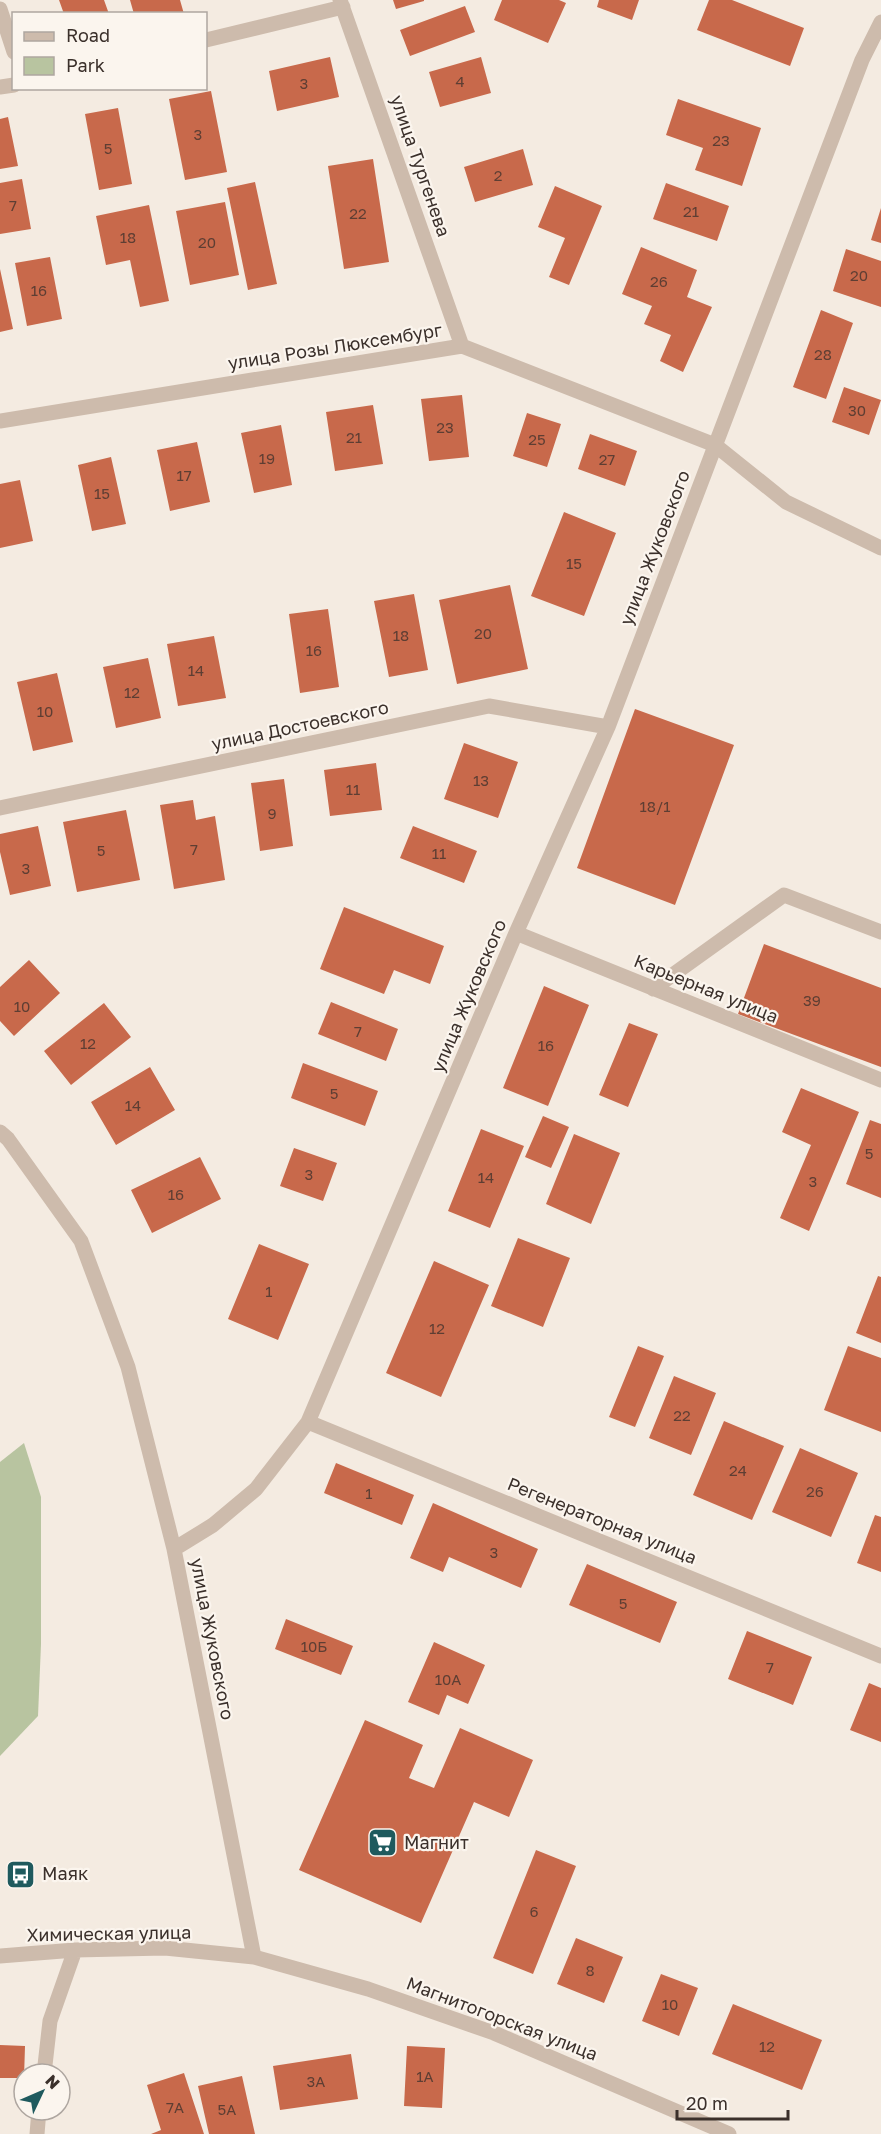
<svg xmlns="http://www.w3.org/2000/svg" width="881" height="2134" viewBox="0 0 881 2134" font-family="'Golos Text',sans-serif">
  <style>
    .green { fill: #b8c4a0 }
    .building { fill: #c8694b }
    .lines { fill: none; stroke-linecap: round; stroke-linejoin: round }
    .minor { stroke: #cdbbac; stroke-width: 15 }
    .labels { text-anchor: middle; stroke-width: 4.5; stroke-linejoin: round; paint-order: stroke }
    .number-label { font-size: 15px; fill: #5e3e33 }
    .street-label { font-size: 18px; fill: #3b302b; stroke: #fbf5ee }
    .poi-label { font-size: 18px; fill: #3b302b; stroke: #fbf5ee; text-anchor: start }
  </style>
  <rect width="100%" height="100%" fill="#f4ebe1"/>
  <path class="green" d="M24,1443L41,1497V1644L38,1716L0,1756V1462Z"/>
  <path class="building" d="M59,0H104L109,14H64Z
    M130,0H180L184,14H134Z
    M393,0H424V1L396,9Z
    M502,0H559L566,3L548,43L494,20Z
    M599,0H639L632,20L597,7Z
    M709,0H732L804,28L790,66L697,30Z
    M465,6L475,32L410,56L400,30Z
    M330,57L339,97L277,111L269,71Z
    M481,57L491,93L440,107L429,72Z
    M211,91L227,172L185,180L169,99Z
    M678,99L761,128L742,186L695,170L703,148L666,135Z
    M118,108L132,184L99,190L85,114Z
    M8,117L18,166L0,169V119Z
    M523,149L533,185L475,202L464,167Z
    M373,159L389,262L344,269L328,166Z
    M22,179L31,229L0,234V183Z
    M255,182L277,284L248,290L227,188Z
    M666,183L729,206L717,241L653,219Z
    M555,186L602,206L569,285L549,277L565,238L538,227Z
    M225,202L239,275L190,285L176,211Z
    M149,205L169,301L140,307L130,260L106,265L96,216Z
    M881,208V243L871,240Z
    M641,247L697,270L687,297L712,307L683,372L660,361L671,335L644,324L652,306L622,294Z
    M846,249L881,261V307L833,291Z
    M50,257L62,319L27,326L15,263Z
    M0,269L13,329L0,332Z
    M821,310L853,323L826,399L793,387Z
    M844,387L881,400L869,435L832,422Z
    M462,395L469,457L429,461L421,399Z
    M373,405L383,464L335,471L326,412Z
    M527,413L561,424L547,467L513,456Z
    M281,425L292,485L254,493L241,433Z
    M590,434L637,451L625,486L578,469Z
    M197,442L210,502L170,511L157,450Z
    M111,457L126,524L92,531L78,465Z
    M20,480L33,541L0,548V484Z
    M564,512L616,533L584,616L531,596Z
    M510,585L528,669L457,684L439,600Z
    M414,594L428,670L389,677L374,601Z
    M328,609L339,687L300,693L289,614Z
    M214,636L226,698L178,706L167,644Z
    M148,658L161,718L116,728L103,667Z
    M57,673L73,742L33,751L17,682Z
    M635,709L734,745L675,905L577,868Z
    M464,743L518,762L498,818L444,799Z
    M376,763L382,810L330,816L324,770Z
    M284,779L293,846L260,851L251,783Z
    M193,800L196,820L215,816L225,880L174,889L160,805Z
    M126,810L140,880L77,892L63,822Z
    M38,826L51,886L10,895L0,852V834Z
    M413,826L477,851L464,883L400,858Z
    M344,907L444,946L430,984L394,970L384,994L320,969Z
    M764,944L881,988V1067L738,1014Z
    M29,960L60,993L14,1036L0,1021V987Z
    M544,986L589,1005L548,1106L503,1088Z
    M331,1002L398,1029L386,1061L318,1034Z
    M104,1003L131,1037L71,1085L44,1051Z
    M629,1023L658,1034L628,1107L599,1095Z
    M303,1063L378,1091L365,1126L291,1098Z
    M150,1067L175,1110L116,1145L91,1102Z
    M801,1088L859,1112L809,1231L780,1218L811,1145L782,1132Z
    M543,1116L569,1127L551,1168L525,1157Z
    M870,1120L881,1124V1198L846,1184Z
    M481,1129L524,1146L490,1228L448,1211Z
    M574,1134L620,1153L591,1224L546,1204Z
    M294,1148L337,1163L323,1201L280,1186Z
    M200,1157L221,1199L152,1233L131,1190Z
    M518,1238L570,1258L543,1327L491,1306Z
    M259,1244L309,1264L278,1340L228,1319Z
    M434,1261L489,1285L441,1397L386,1373Z
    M878,1276L881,1277V1343L856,1333Z
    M638,1346L664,1356L635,1427L609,1417Z
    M848,1346L881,1358V1432L824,1410Z
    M674,1376L716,1393L691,1455L649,1438Z
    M724,1421L784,1446L752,1520L693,1495Z
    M800,1448L858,1473L831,1537L772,1512Z
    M336,1463L414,1495L402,1525L324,1493Z
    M433,1503L538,1549L521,1588L449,1557L443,1572L410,1558Z
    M875,1515L881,1517V1572L857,1563Z
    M587,1564L677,1602L660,1643L569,1605Z
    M286,1619L353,1646L341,1675L275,1649Z
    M747,1631L812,1657L793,1705L728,1679Z
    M434,1642L485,1665L468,1704L447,1695L439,1715L408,1702Z
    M869,1683L881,1688V1742L850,1730Z
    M365,1720L423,1745L409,1778L434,1788L460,1728L533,1760L509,1817L474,1802L421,1923L299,1870Z
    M536,1850L576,1866L533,1974L493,1958Z
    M576,1938L623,1957L604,2003L557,1984Z
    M661,1974L698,1988L679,2036L642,2021Z
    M733,2004L822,2040L802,2090L712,2054Z
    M0,2045L25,2046L24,2078H0Z
    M407,2046L445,2048L442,2108L404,2106Z
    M351,2054L358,2099L280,2110L273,2066Z
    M184,2073L204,2134H151L161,2130L147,2085Z
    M242,2076L255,2134H209L198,2086Z"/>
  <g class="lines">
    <path class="minor" d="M340,0L462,346
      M0,9L14,52
      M206,40L343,7
      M0,87L14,85
      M0,421L462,346L715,445L786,502L881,548
      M0,808L489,706L608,727
      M516,933L881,1080
      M653,989L784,895L881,932
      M0,1132L8,1139L81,1241L128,1367L174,1549L254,1957
      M308,1422L881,1656
      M174,1549L213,1525L256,1489L308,1422L516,933L608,727L862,60L881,22
      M0,1956L75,1950L165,1948L254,1957L368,1989L494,2033L729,2134
      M44,2074L50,2021L75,1950
      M37,2134L39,2110"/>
  </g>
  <defs>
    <symbol id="supermarket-square" viewBox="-11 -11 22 22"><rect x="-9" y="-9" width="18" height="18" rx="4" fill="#1f5a5e" stroke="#fbf5ee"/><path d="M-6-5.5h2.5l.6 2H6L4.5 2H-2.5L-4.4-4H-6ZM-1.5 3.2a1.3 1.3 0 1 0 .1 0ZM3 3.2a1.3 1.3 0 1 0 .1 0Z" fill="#fff"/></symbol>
    <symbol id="bus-square" viewBox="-11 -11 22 22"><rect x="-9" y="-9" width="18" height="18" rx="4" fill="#1f5a5e" stroke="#fbf5ee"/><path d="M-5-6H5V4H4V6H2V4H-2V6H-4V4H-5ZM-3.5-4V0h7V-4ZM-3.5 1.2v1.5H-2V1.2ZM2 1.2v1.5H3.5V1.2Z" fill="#fff"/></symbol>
  </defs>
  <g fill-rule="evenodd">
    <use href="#supermarket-square" x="366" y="1826" width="33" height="33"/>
    <use href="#bus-square" x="4" y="1858" width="33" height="33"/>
  </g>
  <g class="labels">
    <g class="number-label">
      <text x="460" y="87">4</text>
      <text x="304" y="89">3</text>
      <text x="198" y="140">3</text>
      <text x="721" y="146">23</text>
      <text x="108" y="154">5</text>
      <text x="498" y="181">2</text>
      <text x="13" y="211">7</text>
      <text x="691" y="217">21</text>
      <text x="358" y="219">22</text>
      <text x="128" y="243">18</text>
      <text x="207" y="248">20</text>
      <text x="859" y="281">20</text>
      <text x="659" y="287">26</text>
      <text x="39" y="296">16</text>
      <text x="823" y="360">28</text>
      <text x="857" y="416">30</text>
      <text x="445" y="433">23</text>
      <text x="354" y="443">21</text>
      <text x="537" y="445">25</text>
      <text x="267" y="464">19</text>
      <text x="607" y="465">27</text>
      <text x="184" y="481">17</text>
      <text x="102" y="499">15</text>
      <text x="574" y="569">15</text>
      <text x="483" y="639">20</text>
      <text x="401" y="641">18</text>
      <text x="314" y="656">16</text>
      <text x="196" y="676">14</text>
      <text x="132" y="698">12</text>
      <text x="45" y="717">10</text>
      <text x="481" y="786">13</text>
      <text x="353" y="795">11</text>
      <text x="655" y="812">18/1</text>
      <text x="272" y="819">9</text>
      <text x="194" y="855">7</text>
      <text x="101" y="856">5</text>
      <text x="439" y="859">11</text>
      <text x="26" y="874">3</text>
      <text x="812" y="1006">39</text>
      <text x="22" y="1012">10</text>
      <text x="358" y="1037">7</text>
      <text x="88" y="1049">12</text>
      <text x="546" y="1051">16</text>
      <text x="334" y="1099">5</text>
      <text x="133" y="1111">14</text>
      <text x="869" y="1159">5</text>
      <text x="309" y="1180">3</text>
      <text x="486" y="1183">14</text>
      <text x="813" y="1187">3</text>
      <text x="176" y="1200">16</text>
      <text x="269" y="1297">1</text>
      <text x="437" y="1334">12</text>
      <text x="682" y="1421">22</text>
      <text x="738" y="1476">24</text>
      <text x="815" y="1497">26</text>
      <text x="369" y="1499">1</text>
      <text x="494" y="1558">3</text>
      <text x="623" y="1609">5</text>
      <text x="314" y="1652">10Б</text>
      <text x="770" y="1673">7</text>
      <text x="448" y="1685">10А</text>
      <text x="534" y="1917">6</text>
      <text x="590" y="1976">8</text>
      <text x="670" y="2010">10</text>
      <text x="767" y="2052">12</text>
      <text x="425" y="2082">1А</text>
      <text x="316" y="2087">3А</text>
      <text x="175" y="2113">7А</text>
      <text x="227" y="2115">5А</text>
    </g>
    <g class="street-label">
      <text transform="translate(420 166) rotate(71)" y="6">улица Тургенева</text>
      <text transform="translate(335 347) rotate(-9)" y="6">улица Розы Люксембург</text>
      <text transform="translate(655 548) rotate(-69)" y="6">улица Жуковского</text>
      <text transform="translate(300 726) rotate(-12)" y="6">улица Достоевского</text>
      <text transform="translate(706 989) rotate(22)" y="6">Карьерная улица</text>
      <text transform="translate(469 996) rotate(-67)" y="6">улица Жуковского</text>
      <text transform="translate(602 1521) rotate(22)" y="6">Регенераторная улица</text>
      <text transform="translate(212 1639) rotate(79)" y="6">улица Жуковского</text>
      <text transform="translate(109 1934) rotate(-1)" y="6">Химическая улица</text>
      <text transform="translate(502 2019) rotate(21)" y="6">Магнитогорская улица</text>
    </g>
    <g class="poi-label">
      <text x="404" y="1849">Магнит</text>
      <text x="42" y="1880">Маяк</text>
    </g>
  </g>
  <rect x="12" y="12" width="195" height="78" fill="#fbf5ee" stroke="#aea6a0" stroke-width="1.5"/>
  <rect x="24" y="32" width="30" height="9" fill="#cdbbac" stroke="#aea6a0" stroke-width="1.5"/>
  <text x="66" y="42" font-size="18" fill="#3b302b">Road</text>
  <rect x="24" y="57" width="30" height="18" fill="#b8c4a0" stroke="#aea6a0" stroke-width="1.5"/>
  <text x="66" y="72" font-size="18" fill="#3b302b">Park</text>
  <g transform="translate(42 2092) rotate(46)"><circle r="28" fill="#fbf5ee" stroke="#aea6a0" stroke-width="1.5"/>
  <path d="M0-4.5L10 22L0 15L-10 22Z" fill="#1f5a5e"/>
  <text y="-9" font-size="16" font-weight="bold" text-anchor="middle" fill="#3b302b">N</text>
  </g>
  <path d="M677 2110v9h111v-9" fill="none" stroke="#3b302b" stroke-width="3"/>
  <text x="686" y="2110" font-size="18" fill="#3b302b" stroke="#fbf5ee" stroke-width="4.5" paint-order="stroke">20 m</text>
</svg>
